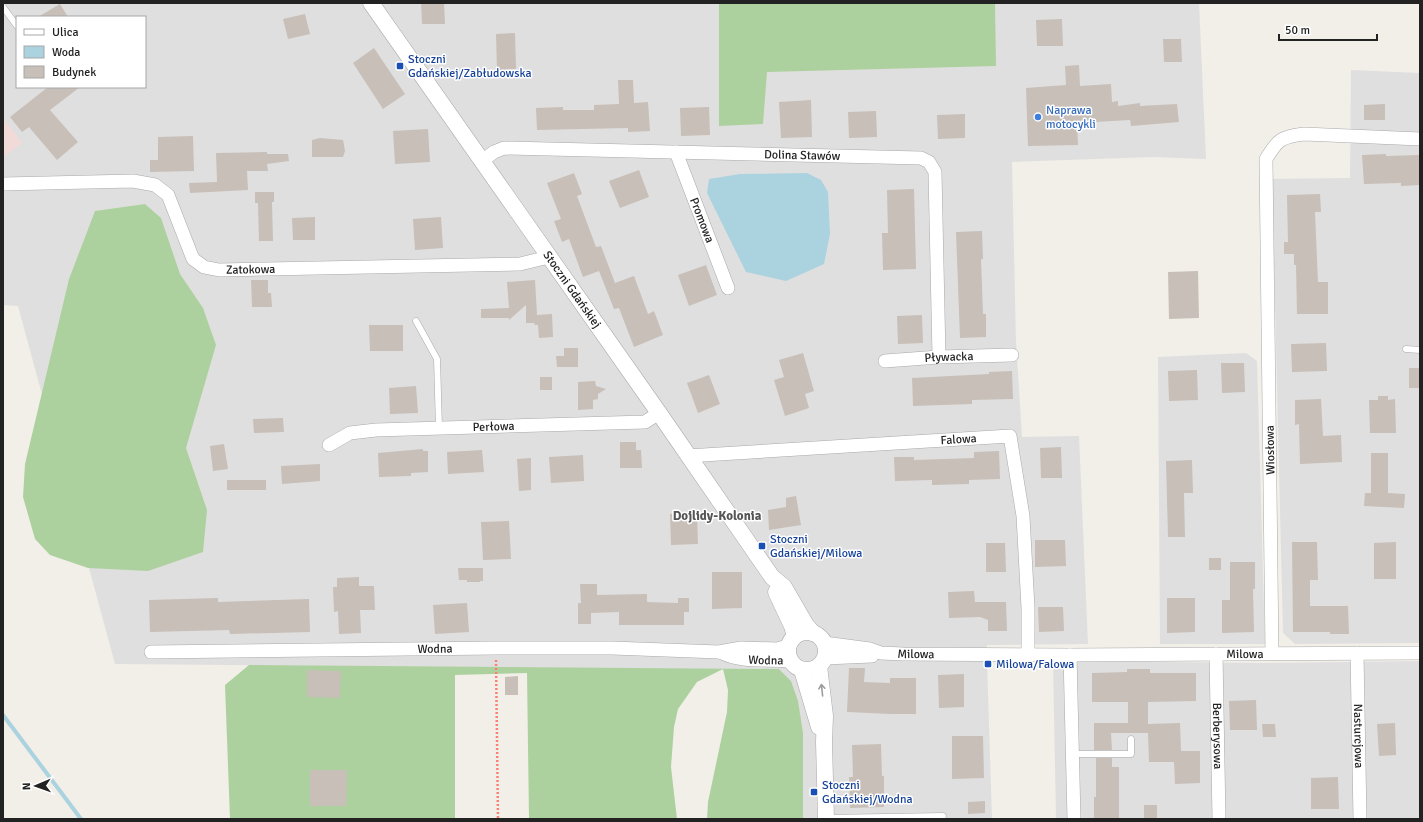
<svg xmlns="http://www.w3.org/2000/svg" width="1423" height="822" viewBox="0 0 1423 822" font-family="Signika,sans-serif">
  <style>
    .residential { fill: #e0dfdf; fill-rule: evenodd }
    .commercial { fill: #f2dad9 }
    .forest { fill: #add19e }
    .water { fill: #aad3df }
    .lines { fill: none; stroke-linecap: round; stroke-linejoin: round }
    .stream { stroke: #aad3df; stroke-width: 4 }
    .building { fill: #c7bfb8 }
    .service-casing { stroke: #a9a9a9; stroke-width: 7 }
    .minor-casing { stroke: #a9a9a9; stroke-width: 14 }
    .tertiary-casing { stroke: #a9a9a9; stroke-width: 17 }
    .path { stroke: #fa8072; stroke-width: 2.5; stroke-dasharray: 2 2; stroke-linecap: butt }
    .service { stroke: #fff; stroke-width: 6 }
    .minor { stroke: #fff; stroke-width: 13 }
    .tertiary { stroke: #fff; stroke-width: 16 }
    .oneway { stroke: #9c9c9c }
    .transit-dot { fill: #1a4fb4; stroke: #fff; stroke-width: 1.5 }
    .shop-dot { fill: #3f7fe0; stroke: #fff; stroke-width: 1.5 }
    .labels { text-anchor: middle; stroke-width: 3; stroke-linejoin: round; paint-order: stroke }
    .transit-label { font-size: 12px; fill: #164399; stroke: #fff; text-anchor: start }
    .shop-label { font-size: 12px; fill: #366cbe; stroke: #fff; text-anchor: start }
    .street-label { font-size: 12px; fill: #222; stroke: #fff }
    .neighbourhood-label { font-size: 13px; font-weight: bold; fill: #555; stroke: #fff }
  </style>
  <rect width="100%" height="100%" fill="#f2efe9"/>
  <path class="residential" d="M3,3H1199L1206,159L1153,157L1012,162L1016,342L1022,437L1079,436L1088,644L987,645V662L992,819H799L790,681L780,670L115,664L18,306L3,305ZM17,17H145V87H17Z
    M1351,70L1420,73V643L1295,644L1283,633L1272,179L1350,178Z
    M1246,353L1257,361L1265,644H1160L1158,357Z
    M1053,661L1266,663L1420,661V819H1056Z"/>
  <path class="commercial" d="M3,118L22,143L3,157Z"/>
  <path class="forest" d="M719,3H995L996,66L767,72L763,124L719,126Z
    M145,204L161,218L180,274L203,308L216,345L186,448L207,510L203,552L148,571L88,568L50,555L35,539L23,497L25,464L69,279L95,211Z
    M249,665L779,669L791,681L798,701L803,733V819H707L708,802L727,712L728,690L723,669L697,682L678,709L674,727L671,767L677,819H529L527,673L455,675V819H230L225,685Z"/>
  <path class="water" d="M807,173L821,180L828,192L830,234L824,264L786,281L746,272L707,193L709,179L740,174Z"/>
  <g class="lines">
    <path class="stream" d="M3,715L81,819"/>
  </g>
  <path class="building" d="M421,3H444L445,24H422Z
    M60,4L68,17H38Z
    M305,14L310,34L288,39L283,19Z
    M1062,19L1063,46H1037L1036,20Z
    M515,33L516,69L497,70L496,34Z
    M1163,39H1181L1182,62H1164Z
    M374,48L405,94L383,109L353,63Z
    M1079,65L1080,86L1111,84L1112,102L1118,101V106L1140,103V106L1177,104L1179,122L1131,126L1130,120L1077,123L1078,145L1028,146L1026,88L1066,85L1065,66Z
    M618,80H633L634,103L648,102L650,131L628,132V128L537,130L536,108L563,107V110H594V105L619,104Z
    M48,87H80L50,110L78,142L57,160L29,127L22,132L10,117Z
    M811,100L812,137L781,138L779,102Z
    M1385,104V120H1364V105Z
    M709,107L710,135L681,136L680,108Z
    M876,111L877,137L849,138L848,112Z
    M965,114V138L938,139L937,115Z
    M428,129L430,162L395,164L393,131Z
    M193,136L194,171L150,172V160H158V137Z
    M320,138L343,140L345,151L343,157H312V140Z
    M267,152V154H288L289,161L267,164L268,171H247L248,190L190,193L189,183L217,182L216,153Z
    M1386,154V156L1420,155V185L1401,186V183L1364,184L1362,155Z
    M639,170L649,197L620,208L609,181Z
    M574,173L582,194L577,196L596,247L601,246L615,283L634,276L648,314L654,311L663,335L634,347L619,308L614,309L599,271L583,277L569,239L562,242L554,221L561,219L547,183Z
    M914,189L916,269L883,270L882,233H888L887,190Z
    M255,192H274V202H272L273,241H259L258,203H255Z
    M1320,194L1321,212H1315L1318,282H1328V314H1297L1296,265H1294V254H1284V242H1288L1287,195Z
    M315,217V240H293L292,218Z
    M441,217L443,248L415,250L413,219Z
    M982,231L983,259H981L983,314H986V337L960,338L956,232Z
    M706,265L717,295L689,306L678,275Z
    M1198,271L1199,318L1169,319L1168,272Z
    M251,280H268V293H271L272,307H252Z
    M535,280L537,315L552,314L553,337L539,338L538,325H535L534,323H526V305L509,320V318H481V309L509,308L507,282Z
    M922,315L923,343L898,344L897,316Z
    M369,325H403V351H370Z
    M1326,343L1327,371L1292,372L1291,344Z
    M564,348H578V367H557L556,356H564Z
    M803,353L814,391L805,394L809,408L785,416L774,380L784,377L779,360Z
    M1221,363H1244L1245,392L1222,393Z
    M1409,368H1420V388H1409Z
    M1197,370L1198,400L1169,401L1168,371Z
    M1012,371L1013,399L972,400V404L913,406L912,378L989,374V372Z
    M709,375L720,404L698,413L687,383Z
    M540,377H552V390H540Z
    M595,381L596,386L606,389L598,394V399L593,400V409L578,410V382Z
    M416,386L418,413L390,414L389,388Z
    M1378,396H1388V400L1395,399L1396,433H1370L1369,400H1378Z
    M1321,399L1323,436L1341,435L1342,462L1300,464L1299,424L1295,425V400Z
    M283,418L284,432L254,433L253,419Z
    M620,442H636V450H641L642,468H620Z
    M224,444L228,469L213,471L210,446Z
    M1061,447L1062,478H1041L1040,448Z
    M423,449V451H428V472L411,473V476L379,477L378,453Z
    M482,450L484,472L448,474L447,452Z
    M999,451L1000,479L969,480V484L932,485V480L895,481L894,457H914V460L974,458V452Z
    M1371,453H1388V493L1405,494L1404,508L1364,506L1365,493H1371Z
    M583,455L584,481L551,483L549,457Z
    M531,458V490L519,491L517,459Z
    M1192,460L1193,493H1184L1185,537H1168L1166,461Z
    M320,464V481L282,484L281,466Z
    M227,480H266V490H227Z
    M796,496L801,525L769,530L768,510L786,507V498Z
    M697,513L698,544L671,545L670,514Z
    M509,521L511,559L483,560L481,522Z
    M1035,540H1065L1066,566L1035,567Z
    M1292,542H1317L1318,580H1310V606H1348L1349,634H1330V632H1293Z
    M1396,542V579H1374V543Z
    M986,543H1005L1006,572H986Z
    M1209,558H1221V570H1209Z
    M1230,562H1255V589H1253L1254,632L1222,633V600H1230Z
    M458,568H483V581H480V582H467V580H459Z
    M712,572H742V608L712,609Z
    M359,577V586H374L375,610H360L361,633L339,634L338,611L334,612L333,587H337V578Z
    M580,584H597V595L647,594V602L678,603V598H689V612H684V625H619V612L591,613V624H578V603H581Z
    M974,591L975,602H1006L1007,631H988V620L980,617L949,618L948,592Z
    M218,598V602L309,599L310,632L230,634L229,630L150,632L149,600Z
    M1167,598H1195V632L1167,633Z
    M467,603L469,632L435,634L433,605Z
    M1038,607H1063L1064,631L1039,632Z
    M849,668H865L864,682L890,683V678H916V714H891L847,712Z
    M1127,669H1150V673H1196V701L1148,702V724L1180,723L1181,751H1200V783L1175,784L1174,762H1149L1148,732V733H1111L1112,750H1094V723H1128V702H1092V673L1127,672Z
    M307,670L341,671L340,698L307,697Z
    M964,674V707L939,708L938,675Z
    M518,676V695H505V677Z
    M1256,700L1257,730H1230L1229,701Z
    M1395,723L1396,755L1379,756L1377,724Z
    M1262,724H1275L1276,737H1263Z
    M952,736H983L984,778L952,779Z
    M881,744L882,776H884V807L850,808L849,777H853L852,745Z
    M1096,758H1112V767H1119V819H1094V797H1096Z
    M310,770H347L346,806H310Z
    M1338,777L1339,809H1311V778Z
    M985,801V813L968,814V802Z
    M1144,805H1157V819H1144Z"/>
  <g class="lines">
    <defs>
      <path id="service" d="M3,7L17,26
        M416,321L437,359L439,428
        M1406,349L1420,350
        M1072,754H1131V739
        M826,818L943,816"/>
      <g id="minor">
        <path id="s1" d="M676,152L728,288"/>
        <path id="s2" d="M482,161L494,152L504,148L921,158L929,162L935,172L939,357"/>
        <path id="s3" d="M3,184L133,181L155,185L168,195L193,259L204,267L219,270L520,264L549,257"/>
        <path id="s4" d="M885,361L939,357L1012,355"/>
        <path id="s5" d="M329,445L350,433L376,430L645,422L659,413"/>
        <path id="s6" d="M687,456L1010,436L1023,516L1028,608V655"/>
        <path id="s7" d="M824,643L870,649L881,653L903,654L1070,655L1420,653"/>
        <path id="s8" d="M151,652L496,648H612L719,652L741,648L777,649L788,646"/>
        <path id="s9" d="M720,652C741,663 767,659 790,661"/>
        <path d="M1272,653L1266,159C1278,139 1281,137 1304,134L1420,139"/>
        <path id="s10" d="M1357,653L1360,819"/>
        <path id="s11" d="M1216,654L1219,819"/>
        <path d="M1070,655L1074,819"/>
        <path d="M825,658L872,656"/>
      </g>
      <g id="tertiary">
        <path id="s12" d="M371,3L659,413L772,577L784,587L806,625L813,633"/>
        <path d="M776,592L792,626L795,636"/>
        <circle cx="807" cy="651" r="19"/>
        <path d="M819,666L825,716L824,742L826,819"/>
        <path d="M802,670L819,727"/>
      </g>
    </defs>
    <use href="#service" class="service-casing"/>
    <use href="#minor" class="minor-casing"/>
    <use href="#tertiary" class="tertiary-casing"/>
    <path class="path" d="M496,660L498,819"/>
    <use href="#service" class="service"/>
    <use href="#minor" class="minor"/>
    <use href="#tertiary" class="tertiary"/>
  </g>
  <defs><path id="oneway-shaft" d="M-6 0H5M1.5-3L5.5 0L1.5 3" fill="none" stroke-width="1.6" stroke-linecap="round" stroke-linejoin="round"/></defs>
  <use class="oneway" href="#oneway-shaft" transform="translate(822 690) rotate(-96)"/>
  <g class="transit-dot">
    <rect x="396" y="62" width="8" height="8" rx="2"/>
    <rect x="758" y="542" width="8" height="8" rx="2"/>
    <rect x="984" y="660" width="8" height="8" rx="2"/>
    <rect x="810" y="788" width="8" height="8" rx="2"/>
  </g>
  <circle class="shop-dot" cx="1038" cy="117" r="4"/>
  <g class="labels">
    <g class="transit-label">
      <text x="408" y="63">Stoczni<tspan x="408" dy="14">Gdańskiej/Zabłudowska</tspan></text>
      <text x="770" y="543">Stoczni<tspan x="770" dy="14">Gdańskiej/Milowa</tspan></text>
      <text x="996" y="668">Milowa/Falowa</text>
      <text x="822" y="789">Stoczni<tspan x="822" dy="14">Gdańskiej/Wodna</tspan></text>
    </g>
    <g class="shop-label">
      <text x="1046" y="114">Naprawa<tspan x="1046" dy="14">motocykli</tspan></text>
    </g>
    <g class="street-label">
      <text dy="4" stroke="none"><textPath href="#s2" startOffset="324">Dolina Stawów</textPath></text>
      <text dy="4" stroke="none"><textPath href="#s1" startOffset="73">Promowa</textPath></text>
      <text dy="4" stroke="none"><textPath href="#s3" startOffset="298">Zatokowa</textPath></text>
      <text dy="4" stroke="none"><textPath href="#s12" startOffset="350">Stoczni Gdańskiej</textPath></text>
      <text dy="4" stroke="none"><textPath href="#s4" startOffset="64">Pływacka</textPath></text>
      <text dy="4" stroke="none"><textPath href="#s5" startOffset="168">Perłowa</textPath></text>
      <text dy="4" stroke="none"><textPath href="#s6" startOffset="272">Falowa</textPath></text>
      <text transform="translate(1270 450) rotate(-91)" y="4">Wiosłowa</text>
      <text dy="4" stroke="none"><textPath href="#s8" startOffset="284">Wodna</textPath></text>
      <text dy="4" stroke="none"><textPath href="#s7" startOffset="93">Milowa</textPath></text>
      <text dy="4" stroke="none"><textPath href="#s7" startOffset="422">Milowa</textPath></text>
      <text dy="4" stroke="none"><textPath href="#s9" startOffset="47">Wodna</textPath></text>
      <text dy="4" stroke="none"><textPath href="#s11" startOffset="82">Berberysowa</textPath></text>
      <text dy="4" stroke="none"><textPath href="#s10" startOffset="83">Nasturcjowa</textPath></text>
    </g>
    <g class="neighbourhood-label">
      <text x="717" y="520">Dojlidy-Kolonia</text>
    </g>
  </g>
  <rect width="1423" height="822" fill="none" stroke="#222222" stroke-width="8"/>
  <rect x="16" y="16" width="130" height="72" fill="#ffffff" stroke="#a7a7a7"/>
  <rect x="24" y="29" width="20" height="6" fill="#ffffff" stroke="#a7a7a7"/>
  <text x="52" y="36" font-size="12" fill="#222222">Ulica</text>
  <rect x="24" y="46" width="20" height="12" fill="#aad3df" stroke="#a7a7a7"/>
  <text x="52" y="56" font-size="12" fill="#222222">Woda</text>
  <rect x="24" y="66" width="20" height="12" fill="#c7bfb8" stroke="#a7a7a7"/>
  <text x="52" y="76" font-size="12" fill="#222222">Budynek</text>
  <g transform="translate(36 786) rotate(268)" stroke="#ffffff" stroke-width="3" paint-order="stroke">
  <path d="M0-3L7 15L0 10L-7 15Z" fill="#222222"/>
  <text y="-6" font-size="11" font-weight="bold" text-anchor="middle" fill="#222222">N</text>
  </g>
  <path d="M1279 34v6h98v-6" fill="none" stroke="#222222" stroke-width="2"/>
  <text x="1285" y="34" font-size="12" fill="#222222" stroke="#ffffff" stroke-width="3" paint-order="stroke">50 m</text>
</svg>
